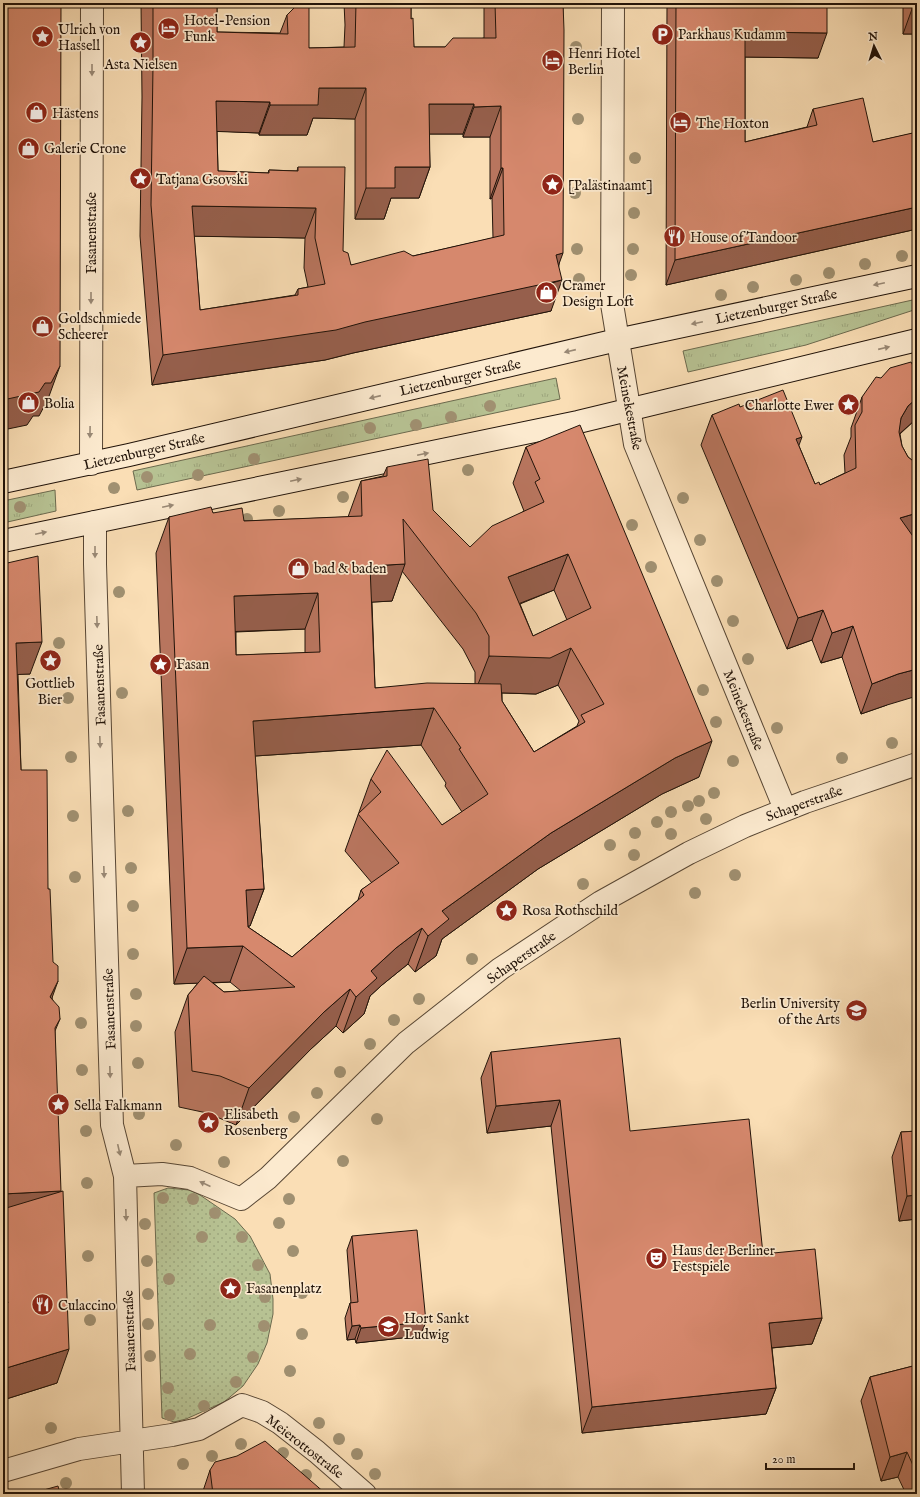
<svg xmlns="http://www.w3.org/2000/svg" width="920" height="1497" viewBox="0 0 920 1497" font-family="'IM FELL English',serif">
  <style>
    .grass { fill: url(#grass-tufts); stroke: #6c6a4e }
    .park { fill: url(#park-dots); stroke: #6c6a4e }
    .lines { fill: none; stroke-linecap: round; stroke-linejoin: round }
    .minor-casing { stroke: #574634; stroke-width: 24 }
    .secondary-casing { stroke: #211309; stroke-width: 24 }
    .minor { stroke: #fceacf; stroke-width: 22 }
    .secondary { stroke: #fceacf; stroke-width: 22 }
    .tree { fill: #a09071 }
    .wall { fill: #b8755e; stroke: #211309; fill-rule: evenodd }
    .shaded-wall { fill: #965f4c; stroke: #211309 }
    .building { fill: #d6886d; stroke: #211309; fill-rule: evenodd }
    .oneway { fill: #998976 }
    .labels { text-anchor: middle; stroke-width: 3.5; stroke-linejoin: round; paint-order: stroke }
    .poi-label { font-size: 14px; fill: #211309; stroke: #fceacf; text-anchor: start }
    .street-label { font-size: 14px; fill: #211309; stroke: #fceacf }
  </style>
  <defs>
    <pattern id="grass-tufts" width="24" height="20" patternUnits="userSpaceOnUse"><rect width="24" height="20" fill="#b7c293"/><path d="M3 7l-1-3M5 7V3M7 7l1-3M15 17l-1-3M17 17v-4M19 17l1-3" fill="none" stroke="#9da67d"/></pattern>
    <pattern id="park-dots" width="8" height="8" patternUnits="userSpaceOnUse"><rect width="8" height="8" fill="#b7c293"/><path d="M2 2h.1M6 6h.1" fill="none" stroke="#9da67d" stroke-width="1.8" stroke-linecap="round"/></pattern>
  </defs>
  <rect width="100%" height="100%" fill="#fadeb5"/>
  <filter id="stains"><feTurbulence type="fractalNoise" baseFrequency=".005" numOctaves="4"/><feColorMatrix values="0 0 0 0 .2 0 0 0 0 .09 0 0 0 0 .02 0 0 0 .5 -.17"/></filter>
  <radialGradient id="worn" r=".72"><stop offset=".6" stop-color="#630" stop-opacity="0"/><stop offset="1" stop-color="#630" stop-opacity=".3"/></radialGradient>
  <path class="grass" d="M917,299V309L806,345L688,372L683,351Z
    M556,378L560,399L137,490L133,471Z
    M55,490L56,511L3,523V501Z"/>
  <path class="park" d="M168,1188L189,1190L200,1195L235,1219L250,1236L270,1274L273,1299V1314L267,1343L258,1364L243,1386L224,1402L186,1419L174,1422L162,1418L154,1193Z"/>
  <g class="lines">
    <defs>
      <path id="minor" d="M613,3L612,304L635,444L785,809
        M91,464L92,3
        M95,522V564L112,1125L125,1176L133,1494
        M125,1176L162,1174L190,1178L241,1199L268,1178L406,1043L500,969L601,902L689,853L745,826L805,802L917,764
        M3,1471L79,1449L172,1435L199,1429L242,1405L262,1412L280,1423L317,1452L365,1494"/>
      <path id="secondary" d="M3,482L129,455L617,340L917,276
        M3,541L578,422L917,340"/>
    </defs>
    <use href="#minor" class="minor-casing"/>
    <use href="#secondary" class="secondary-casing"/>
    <use href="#minor" class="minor"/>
    <use href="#secondary" class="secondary"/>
  </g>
  <g class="tree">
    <circle cx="576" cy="47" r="6"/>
    <circle cx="578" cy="119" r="6"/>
    <circle cx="635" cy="158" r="6"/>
    <circle cx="575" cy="193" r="6"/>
    <circle cx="634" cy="213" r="6"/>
    <circle cx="577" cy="249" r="6"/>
    <circle cx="633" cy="249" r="6"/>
    <circle cx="902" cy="256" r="6"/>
    <circle cx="865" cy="264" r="6"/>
    <circle cx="829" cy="273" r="6"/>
    <circle cx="631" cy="275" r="6"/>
    <circle cx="579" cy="279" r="6"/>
    <circle cx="796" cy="280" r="6"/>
    <circle cx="753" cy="287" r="6"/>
    <circle cx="721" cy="295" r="6"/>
    <circle cx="490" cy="406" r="6"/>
    <circle cx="451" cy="417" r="6"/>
    <circle cx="416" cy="425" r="6"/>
    <circle cx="370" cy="428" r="6"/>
    <circle cx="254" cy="459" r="6"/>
    <circle cx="468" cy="470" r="6"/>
    <circle cx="198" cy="475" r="6"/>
    <circle cx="147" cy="477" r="6"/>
    <circle cx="114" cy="488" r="6"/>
    <circle cx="343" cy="497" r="6"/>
    <circle cx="683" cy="498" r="6"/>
    <circle cx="20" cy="507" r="6"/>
    <circle cx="279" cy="511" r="6"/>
    <circle cx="247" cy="519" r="6"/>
    <circle cx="632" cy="525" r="6"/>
    <circle cx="700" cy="540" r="6"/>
    <circle cx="651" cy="567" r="6"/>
    <circle cx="717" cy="581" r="6"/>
    <circle cx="119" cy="592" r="6"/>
    <circle cx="733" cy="621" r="6"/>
    <circle cx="59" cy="643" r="6"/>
    <circle cx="748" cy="659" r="6"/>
    <circle cx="703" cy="690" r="6"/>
    <circle cx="122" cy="693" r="6"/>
    <circle cx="68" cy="698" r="6"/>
    <circle cx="716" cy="722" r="6"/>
    <circle cx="777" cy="728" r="6"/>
    <circle cx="892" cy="743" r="6"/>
    <circle cx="71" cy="757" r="6"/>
    <circle cx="842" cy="758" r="6"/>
    <circle cx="733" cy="761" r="6"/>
    <circle cx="714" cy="793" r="6"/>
    <circle cx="699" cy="801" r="6"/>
    <circle cx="688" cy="806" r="6"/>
    <circle cx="128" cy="811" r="6"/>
    <circle cx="671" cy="812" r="6"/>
    <circle cx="73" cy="816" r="6"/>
    <circle cx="706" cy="819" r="6"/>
    <circle cx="657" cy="822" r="6"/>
    <circle cx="635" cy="833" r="6"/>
    <circle cx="671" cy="834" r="6"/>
    <circle cx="610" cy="845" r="6"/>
    <circle cx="634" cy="855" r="6"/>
    <circle cx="131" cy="868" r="6"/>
    <circle cx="735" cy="875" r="6"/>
    <circle cx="75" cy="877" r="6"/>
    <circle cx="583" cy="884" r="6"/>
    <circle cx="695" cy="893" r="6"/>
    <circle cx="133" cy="906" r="6"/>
    <circle cx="133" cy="954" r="6"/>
    <circle cx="472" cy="959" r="6"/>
    <circle cx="136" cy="994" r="6"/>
    <circle cx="419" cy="999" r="6"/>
    <circle cx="394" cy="1020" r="6"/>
    <circle cx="81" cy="1023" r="6"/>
    <circle cx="136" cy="1026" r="6"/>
    <circle cx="370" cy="1044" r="6"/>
    <circle cx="138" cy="1063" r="6"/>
    <circle cx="82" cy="1070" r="6"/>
    <circle cx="340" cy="1072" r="6"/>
    <circle cx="317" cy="1093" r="6"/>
    <circle cx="139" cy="1114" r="6"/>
    <circle cx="294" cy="1117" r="6"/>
    <circle cx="377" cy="1119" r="6"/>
    <circle cx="86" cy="1131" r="6"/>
    <circle cx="176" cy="1145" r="6"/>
    <circle cx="343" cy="1161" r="6"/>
    <circle cx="224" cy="1162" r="6"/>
    <circle cx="87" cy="1183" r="6"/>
    <circle cx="163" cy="1198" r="6"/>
    <circle cx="193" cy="1199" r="6"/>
    <circle cx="289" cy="1199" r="6"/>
    <circle cx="215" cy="1213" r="6"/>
    <circle cx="279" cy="1223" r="6"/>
    <circle cx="145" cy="1224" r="6"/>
    <circle cx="202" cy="1237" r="6"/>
    <circle cx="242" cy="1237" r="6"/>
    <circle cx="293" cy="1251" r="6"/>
    <circle cx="88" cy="1256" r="6"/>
    <circle cx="147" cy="1261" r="6"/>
    <circle cx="258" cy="1265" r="6"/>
    <circle cx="169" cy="1279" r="6"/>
    <circle cx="302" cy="1293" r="6"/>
    <circle cx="148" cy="1294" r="6"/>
    <circle cx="230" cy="1294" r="6"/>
    <circle cx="265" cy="1297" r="6"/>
    <circle cx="90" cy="1320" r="6"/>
    <circle cx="148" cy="1324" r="6"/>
    <circle cx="210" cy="1325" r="6"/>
    <circle cx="264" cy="1326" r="6"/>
    <circle cx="302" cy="1334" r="6"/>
    <circle cx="190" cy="1354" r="6"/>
    <circle cx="150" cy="1356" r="6"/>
    <circle cx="253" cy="1357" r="6"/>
    <circle cx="290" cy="1371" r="6"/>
    <circle cx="236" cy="1382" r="6"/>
    <circle cx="168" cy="1388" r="6"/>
    <circle cx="204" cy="1406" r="6"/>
    <circle cx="170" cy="1415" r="6"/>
    <circle cx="319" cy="1423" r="6"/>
    <circle cx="51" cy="1428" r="6"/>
    <circle cx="339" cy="1439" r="6"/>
    <circle cx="241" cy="1444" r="6"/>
    <circle cx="283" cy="1453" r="6"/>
    <circle cx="357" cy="1454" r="6"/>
    <circle cx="212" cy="1456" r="6"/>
    <circle cx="183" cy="1464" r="6"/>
    <circle cx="375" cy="1474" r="6"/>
    <circle cx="306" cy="1475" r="6"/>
    <circle cx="66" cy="1483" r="6"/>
  </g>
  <path class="wall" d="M141,3H217V32L280,33L287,15L309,48L344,47L345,25L344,3H411V19L414,47H445L484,38V3H563L559,265L551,311L353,353L325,360L152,385L140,236L142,97ZM313,118L355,119V219H384L391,198H419L430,167L429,134H463V137H490V199L492,198L493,238L413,256L351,265L343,251L298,167L297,171L269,170L268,173L218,171L217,131L259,133V135H307ZM194,236L305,238L304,268L308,287L298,289L295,295L200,310Z
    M667,3H827L818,58L745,57V142L807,127L813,109L873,142L915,133L913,124L917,114V229L666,285Z
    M903,3H917V34H903Z
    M917,75V89L915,81Z
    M881,378L915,420L900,434L902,446L908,457L917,464V541H916L887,705L861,714L842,657L821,663L812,640L787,649L701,445L712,415L740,407L799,446L815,484L820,485L845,473L844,455L851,437V428L862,397Z
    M526,447L699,777L662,794L538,869L442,939L436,956L415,972L408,964L382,985L370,996L364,1014L343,1033L336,1026L311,1049L236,1125L207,1113L179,1107L175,1032L188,995L198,983L174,984L156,553L169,517L213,513L244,521L348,517L361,481L383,476L387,467L433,510L470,547L524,511L513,483ZM402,571L463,649L475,672V684L375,688L372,602L392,601ZM554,590L567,620L533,636L520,604ZM305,629V653L236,655V632ZM558,685L579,721L577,726L534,752L502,701V693L536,694ZM421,745L446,783L445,786L462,812L442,825L371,779L345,851L372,883L361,890L358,900L292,957L248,927V926H250L264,889L255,756ZM230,982L241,991L224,992L213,983Z
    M3,564L30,674H18L21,770L48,889L52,998L60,1019L55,1031L57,1383L3,1400Z
    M491,1052L630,1131L763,1254L822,1318L812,1344L772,1348L776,1388L766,1414L582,1433L551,1126L487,1133L481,1078Z
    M917,1131V1219L899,1221L892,1157L901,1132Z
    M352,1236L426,1322L420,1336L356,1343L355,1339L347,1340L345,1318L350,1303H351L347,1250Z
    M917,1365V1494H906L898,1477L881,1481L861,1401L870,1377Z
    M210,1470L326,1494H202Z"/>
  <path class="shaded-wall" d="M912,9H917V34H903Z
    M750,32L827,33L818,58L742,57L745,36Z
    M319,88H366L355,119L313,118L307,135H259L270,105Z
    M216,101L270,102L259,133L205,131Z
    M429,104H474L463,134H418Z
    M501,106L490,137H463L474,107Z
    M395,167H430L419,198H391L384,219H355L366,188Z
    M501,168H503L492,198L490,199Z
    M192,206L316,208L305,238L181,236Z
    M917,207V229L666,285L675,260Z
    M563,253L552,283L562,280L551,311L353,353L325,360L152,385L163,355Z
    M60,366L48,399L39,416H33L27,425L3,430V400L45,383Z
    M917,398V415L915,420L897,436L901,418L908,406Z
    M802,437L791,467L796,439Z
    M917,513V541L888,548L900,518Z
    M568,554L554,590L495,613L508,577Z
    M405,564L392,601L357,603L370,566Z
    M318,593L305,629L221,632L234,596Z
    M823,610L812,640L787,649L798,618Z
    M853,626L842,657L821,663L832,633Z
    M42,642L30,674L5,675L16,643Z
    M571,648L558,685L536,694L475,692L489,656Z
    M917,669V696L887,705L861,714L872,684L898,674Z
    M434,708L421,745L240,757L253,721Z
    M712,741L699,777L662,794L538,869L442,939L436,956L415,972L428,936L442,911L551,833L675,758Z
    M264,889L250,926L232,927L246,890Z
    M422,928L408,964L382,985L370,996L364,1014L343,1033L356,997L371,971L396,948Z
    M243,946L230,982L174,984L187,948Z
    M58,981L47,1012L50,997Z
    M350,989L336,1026L311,1049L236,1125L249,1088L324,1012Z
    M560,1100L551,1126L487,1133L496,1106Z
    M61,1191L3,1225V1194Z
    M917,1195V1219L899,1221L907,1196Z
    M822,1318L812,1344L760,1349L769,1323Z
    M426,1322L420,1336L356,1343L361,1328Z
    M360,1325L355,1339L347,1340L352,1326Z
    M69,1349L57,1383L3,1400V1369Z
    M776,1388L766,1414L582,1433L592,1407Z
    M907,1452L898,1477L881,1481L890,1457Z"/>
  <path class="building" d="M3,3H61L60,366L51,383H45L39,392L3,400Z
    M153,3H217V32L288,34L287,15L299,3H309V48L355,47L356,3H411V19L413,18L414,47H445L453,38H496L495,3H563L564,30L563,253L556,255L562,280L365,322L336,330L163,355L151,205L153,66ZM319,88H366V188H395V167H430L429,104H474V107L501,106V168H503L504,235L413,256L404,251L351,265L348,253L343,251L345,167H298V171L269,170V173L218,171L216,101L270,102V105H318ZM192,206L316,208L315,238L325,284L298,289V295L200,310Z
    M676,3H827V33L750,32V36H745V142L817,125L813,109L863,98L873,142L917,132V207L675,260Z
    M912,3H917V9H912Z
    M911,362L917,373V398L908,406L901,418L899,432L902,446L908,457L917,464V513L900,518L917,542V669L898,674L872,684L853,626L832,633L823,610L798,618L712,415L739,404L740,407L783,390L802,437L796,439L815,484L819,482L820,485L856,468L855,425L862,412V397L876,377L881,378L890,368Z
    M580,425L712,741L675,758L551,833L442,911L449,919L428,936L422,928L396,948L371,971L377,978L356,997L350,989L324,1012L249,1088L220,1076L192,1071L188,995L204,976L224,992L295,987L243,946L187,948L169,517L211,507L213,513L242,508L244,521L362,516L361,481L387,476V467L428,459L433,510L470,547L492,526L544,502L535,482L540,479L526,447ZM403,519L476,613L489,636V656L550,658L571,648L604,704L581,715L585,722L534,752L502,701L501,684L427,683L375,688L370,566L405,564ZM568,554L591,608L533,636L508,577ZM318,593L320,652L236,655L234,596ZM434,708L461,748L459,749L488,794L442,825L387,750L371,779L381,792L358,814L399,863L361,890L364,895L292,957L248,927L246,890L264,889L253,721Z
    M38,556L42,642L16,643L21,770H47L48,889H50L53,962L58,966V981L50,997L59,1007L60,1019L55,1028L61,1191L3,1194V564Z
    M620,1038L630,1131L749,1119L763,1254L815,1249L822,1318L769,1323L776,1388L592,1407L560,1100L496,1106L491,1052Z
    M917,1131V1195L907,1196L901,1132Z
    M63,1191L69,1349L3,1369V1304L8,1303L3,1285V1209Z
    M417,1230L426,1322L361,1328L360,1325L352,1326L350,1303L358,1302L352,1236Z
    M917,1365V1474L907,1452L890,1457L870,1377Z
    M265,1441L326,1494H213L210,1470L215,1462L237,1456Z
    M58,1486L60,1494H32L33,1493Z"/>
  <defs><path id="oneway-solid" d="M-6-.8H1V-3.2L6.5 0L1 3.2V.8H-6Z"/></defs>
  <g class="oneway">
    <use href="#oneway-solid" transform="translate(92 70) rotate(90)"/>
    <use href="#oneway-solid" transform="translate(879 284) rotate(168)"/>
    <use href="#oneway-solid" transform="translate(91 298) rotate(90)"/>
    <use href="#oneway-solid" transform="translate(697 323) rotate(168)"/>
    <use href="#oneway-solid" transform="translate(884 348) rotate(-13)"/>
    <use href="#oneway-solid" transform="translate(570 351) rotate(167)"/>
    <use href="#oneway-solid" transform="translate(375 397) rotate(167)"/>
    <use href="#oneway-solid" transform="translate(90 432) rotate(91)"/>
    <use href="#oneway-solid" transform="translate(423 454) rotate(-12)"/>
    <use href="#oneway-solid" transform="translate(296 480) rotate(-12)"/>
    <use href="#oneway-solid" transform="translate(168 506) rotate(-12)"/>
    <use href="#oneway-solid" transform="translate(41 533) rotate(-12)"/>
    <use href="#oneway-solid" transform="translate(95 552) rotate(90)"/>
    <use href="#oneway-solid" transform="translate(97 622) rotate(88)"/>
    <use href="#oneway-solid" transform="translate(100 742) rotate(88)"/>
    <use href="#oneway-solid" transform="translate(104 872) rotate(88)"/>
    <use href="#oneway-solid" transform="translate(110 1072) rotate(88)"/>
    <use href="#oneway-solid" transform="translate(119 1150) rotate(77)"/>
    <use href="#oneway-solid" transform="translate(205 1184) rotate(-156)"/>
    <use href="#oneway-solid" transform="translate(126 1215) rotate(88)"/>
  </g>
  <defs>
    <symbol id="hotel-disc" viewBox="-11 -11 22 22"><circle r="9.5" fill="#8f2418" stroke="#fceacf"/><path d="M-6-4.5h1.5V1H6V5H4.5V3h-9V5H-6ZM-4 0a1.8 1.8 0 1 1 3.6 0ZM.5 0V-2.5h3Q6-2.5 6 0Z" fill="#fff"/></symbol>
    <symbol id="parking-disc" viewBox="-11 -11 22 22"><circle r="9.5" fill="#8f2418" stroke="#fceacf"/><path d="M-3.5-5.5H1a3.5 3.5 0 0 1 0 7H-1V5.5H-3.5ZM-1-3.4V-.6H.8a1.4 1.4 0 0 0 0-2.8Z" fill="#fff"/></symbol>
    <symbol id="sight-disc" viewBox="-11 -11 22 22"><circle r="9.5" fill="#8f2418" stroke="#fceacf"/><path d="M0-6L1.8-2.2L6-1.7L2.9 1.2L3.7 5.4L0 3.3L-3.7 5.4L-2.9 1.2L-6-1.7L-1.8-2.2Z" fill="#fff"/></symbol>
    <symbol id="shop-disc" viewBox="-11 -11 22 22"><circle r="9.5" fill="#8f2418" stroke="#fceacf"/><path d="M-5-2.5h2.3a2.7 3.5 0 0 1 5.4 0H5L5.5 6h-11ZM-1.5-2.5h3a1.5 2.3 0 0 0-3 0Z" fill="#fff"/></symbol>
    <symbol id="restaurant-disc" viewBox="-11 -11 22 22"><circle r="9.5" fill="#8f2418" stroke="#fceacf"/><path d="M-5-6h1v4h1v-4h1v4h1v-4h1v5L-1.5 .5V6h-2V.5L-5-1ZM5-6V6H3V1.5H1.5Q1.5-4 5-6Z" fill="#fff"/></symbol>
    <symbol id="university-disc" viewBox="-11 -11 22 22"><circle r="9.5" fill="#8f2418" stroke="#fceacf"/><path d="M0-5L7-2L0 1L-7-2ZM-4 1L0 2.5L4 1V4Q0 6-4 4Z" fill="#fff"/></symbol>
    <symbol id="theatre-disc" viewBox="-11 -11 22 22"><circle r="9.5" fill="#8f2418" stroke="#fceacf"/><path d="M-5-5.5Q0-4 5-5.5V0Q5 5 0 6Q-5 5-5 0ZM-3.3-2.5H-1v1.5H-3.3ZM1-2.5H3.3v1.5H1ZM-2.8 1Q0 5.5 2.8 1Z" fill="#fff"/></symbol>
    <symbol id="school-disc" viewBox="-11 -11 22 22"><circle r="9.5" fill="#8f2418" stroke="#fceacf"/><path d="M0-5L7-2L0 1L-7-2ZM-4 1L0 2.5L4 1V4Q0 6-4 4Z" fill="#fff"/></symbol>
  </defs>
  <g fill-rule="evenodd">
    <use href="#hotel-disc" x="156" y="16" width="25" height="25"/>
    <use href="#parking-disc" x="650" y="22" width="25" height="25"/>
    <use href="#sight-disc" x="30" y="24" width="25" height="25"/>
    <use href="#sight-disc" x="128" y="30" width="25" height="25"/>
    <use href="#hotel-disc" x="540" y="48" width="25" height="25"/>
    <use href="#shop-disc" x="24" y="100" width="25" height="25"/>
    <use href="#hotel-disc" x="668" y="110" width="25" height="25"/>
    <use href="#shop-disc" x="16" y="136" width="25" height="25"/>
    <use href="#sight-disc" x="128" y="166" width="25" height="25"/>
    <use href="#sight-disc" x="540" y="172" width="25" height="25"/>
    <use href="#restaurant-disc" x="662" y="224" width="25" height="25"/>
    <use href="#shop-disc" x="534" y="280" width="25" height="25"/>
    <use href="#shop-disc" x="30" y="314" width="25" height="25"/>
    <use href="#shop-disc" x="16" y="390" width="25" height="25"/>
    <use href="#sight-disc" x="836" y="392" width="25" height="25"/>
    <use href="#shop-disc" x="286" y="556" width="25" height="25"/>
    <use href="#sight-disc" x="38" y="648" width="25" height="25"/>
    <use href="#sight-disc" x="148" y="652" width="25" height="25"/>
    <use href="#sight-disc" x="494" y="898" width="25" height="25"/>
    <use href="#university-disc" x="844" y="998" width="25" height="25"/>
    <use href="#sight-disc" x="46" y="1092" width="25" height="25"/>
    <use href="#sight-disc" x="196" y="1110" width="25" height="25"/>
    <use href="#theatre-disc" x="644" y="1246" width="25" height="25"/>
    <use href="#sight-disc" x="218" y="1276" width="25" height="25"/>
    <use href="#restaurant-disc" x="30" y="1292" width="25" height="25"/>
    <use href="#school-disc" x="376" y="1314" width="25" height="25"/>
  </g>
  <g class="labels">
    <g class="poi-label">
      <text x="184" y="25">Hotel-Pension<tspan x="184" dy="16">Funk</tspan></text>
      <text x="58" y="34">Ulrich von<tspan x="58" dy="16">Hassell</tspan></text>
      <text x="678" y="39">Parkhaus Kudamm</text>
      <text x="568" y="58">Henri Hotel<tspan x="568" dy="16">Berlin</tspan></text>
      <text x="141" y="69" text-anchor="middle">Asta Nielsen</text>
      <text x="52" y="118">Hästens</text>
      <text x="696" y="128">The Hoxton</text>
      <text x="44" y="153">Galerie Crone</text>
      <text x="156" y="184">Tatjana Gsovski</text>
      <text x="568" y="190">[Palästinaamt]</text>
      <text x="690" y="242">House of Tandoor</text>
      <text x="562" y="290">Cramer<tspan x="562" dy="16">Design Loft</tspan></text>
      <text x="58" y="323">Goldschmiede<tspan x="58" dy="16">Scheerer</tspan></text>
      <text x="44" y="408">Bolia</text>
      <text x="834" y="410" text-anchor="end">Charlotte Ewer</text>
      <text x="314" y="573">bad &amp; baden</text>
      <text x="176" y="669">Fasan</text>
      <text x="50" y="688" text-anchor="middle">Gottlieb<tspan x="50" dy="16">Bier</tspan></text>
      <text x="522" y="915">Rosa Rothschild</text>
      <text x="840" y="1008" text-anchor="end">Berlin University<tspan x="840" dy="16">of the Arts</tspan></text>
      <text x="74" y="1110">Sella Falkmann</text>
      <text x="224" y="1119">Elisabeth<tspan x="224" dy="16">Rosenberg</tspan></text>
      <text x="672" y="1255">Haus der Berliner<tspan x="672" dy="16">Festspiele</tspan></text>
      <text x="246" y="1293">Fasanenplatz</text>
      <text x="58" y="1310">Culaccino</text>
      <text x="404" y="1323">Hort Sankt<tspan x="404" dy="16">Ludwig</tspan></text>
    </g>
    <g class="street-label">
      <text transform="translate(91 233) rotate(-90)" y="5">Fasanenstraße</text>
      <text transform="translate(776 306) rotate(-12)" y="5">Lietzenburger Straße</text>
      <text transform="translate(460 377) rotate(-13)" y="5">Lietzenburger Straße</text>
      <text transform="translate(630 408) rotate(79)" y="5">Meinekestraße</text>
      <text transform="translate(144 451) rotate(-13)" y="5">Lietzenburger Straße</text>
      <text transform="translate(99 685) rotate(-92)" y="5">Fasanenstraße</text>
      <text transform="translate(744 710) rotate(68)" y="5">Meinekestraße</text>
      <text transform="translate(804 803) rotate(-20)" y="5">Schaperstraße</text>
      <text transform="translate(521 957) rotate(-35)" y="5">Schaperstraße</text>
      <text transform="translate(109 1009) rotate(-92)" y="5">Fasanenstraße</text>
      <text transform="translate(129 1331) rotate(-92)" y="5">Fasanenstraße</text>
      <text transform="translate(305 1446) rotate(38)" y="5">Meierottostraße</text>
    </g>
  </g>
  <rect width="920" height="1497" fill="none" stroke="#fadeb5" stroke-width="16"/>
  <rect x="4" y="4" width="912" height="1489" fill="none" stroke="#211309" stroke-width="2"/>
  <rect x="8" y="8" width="904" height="1481" fill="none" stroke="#211309"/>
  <g transform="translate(874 46) rotate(355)" stroke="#fceacf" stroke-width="3" paint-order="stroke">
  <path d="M0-3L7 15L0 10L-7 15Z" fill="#211309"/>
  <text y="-6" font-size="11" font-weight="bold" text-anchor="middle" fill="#211309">N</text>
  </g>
  <path d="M766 1463v6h88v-6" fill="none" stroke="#211309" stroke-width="2"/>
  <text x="772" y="1463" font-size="12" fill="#211309" stroke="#fceacf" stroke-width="3" paint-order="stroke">20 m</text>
  <rect width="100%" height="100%" filter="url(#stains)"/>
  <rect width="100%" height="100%" fill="url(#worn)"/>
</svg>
